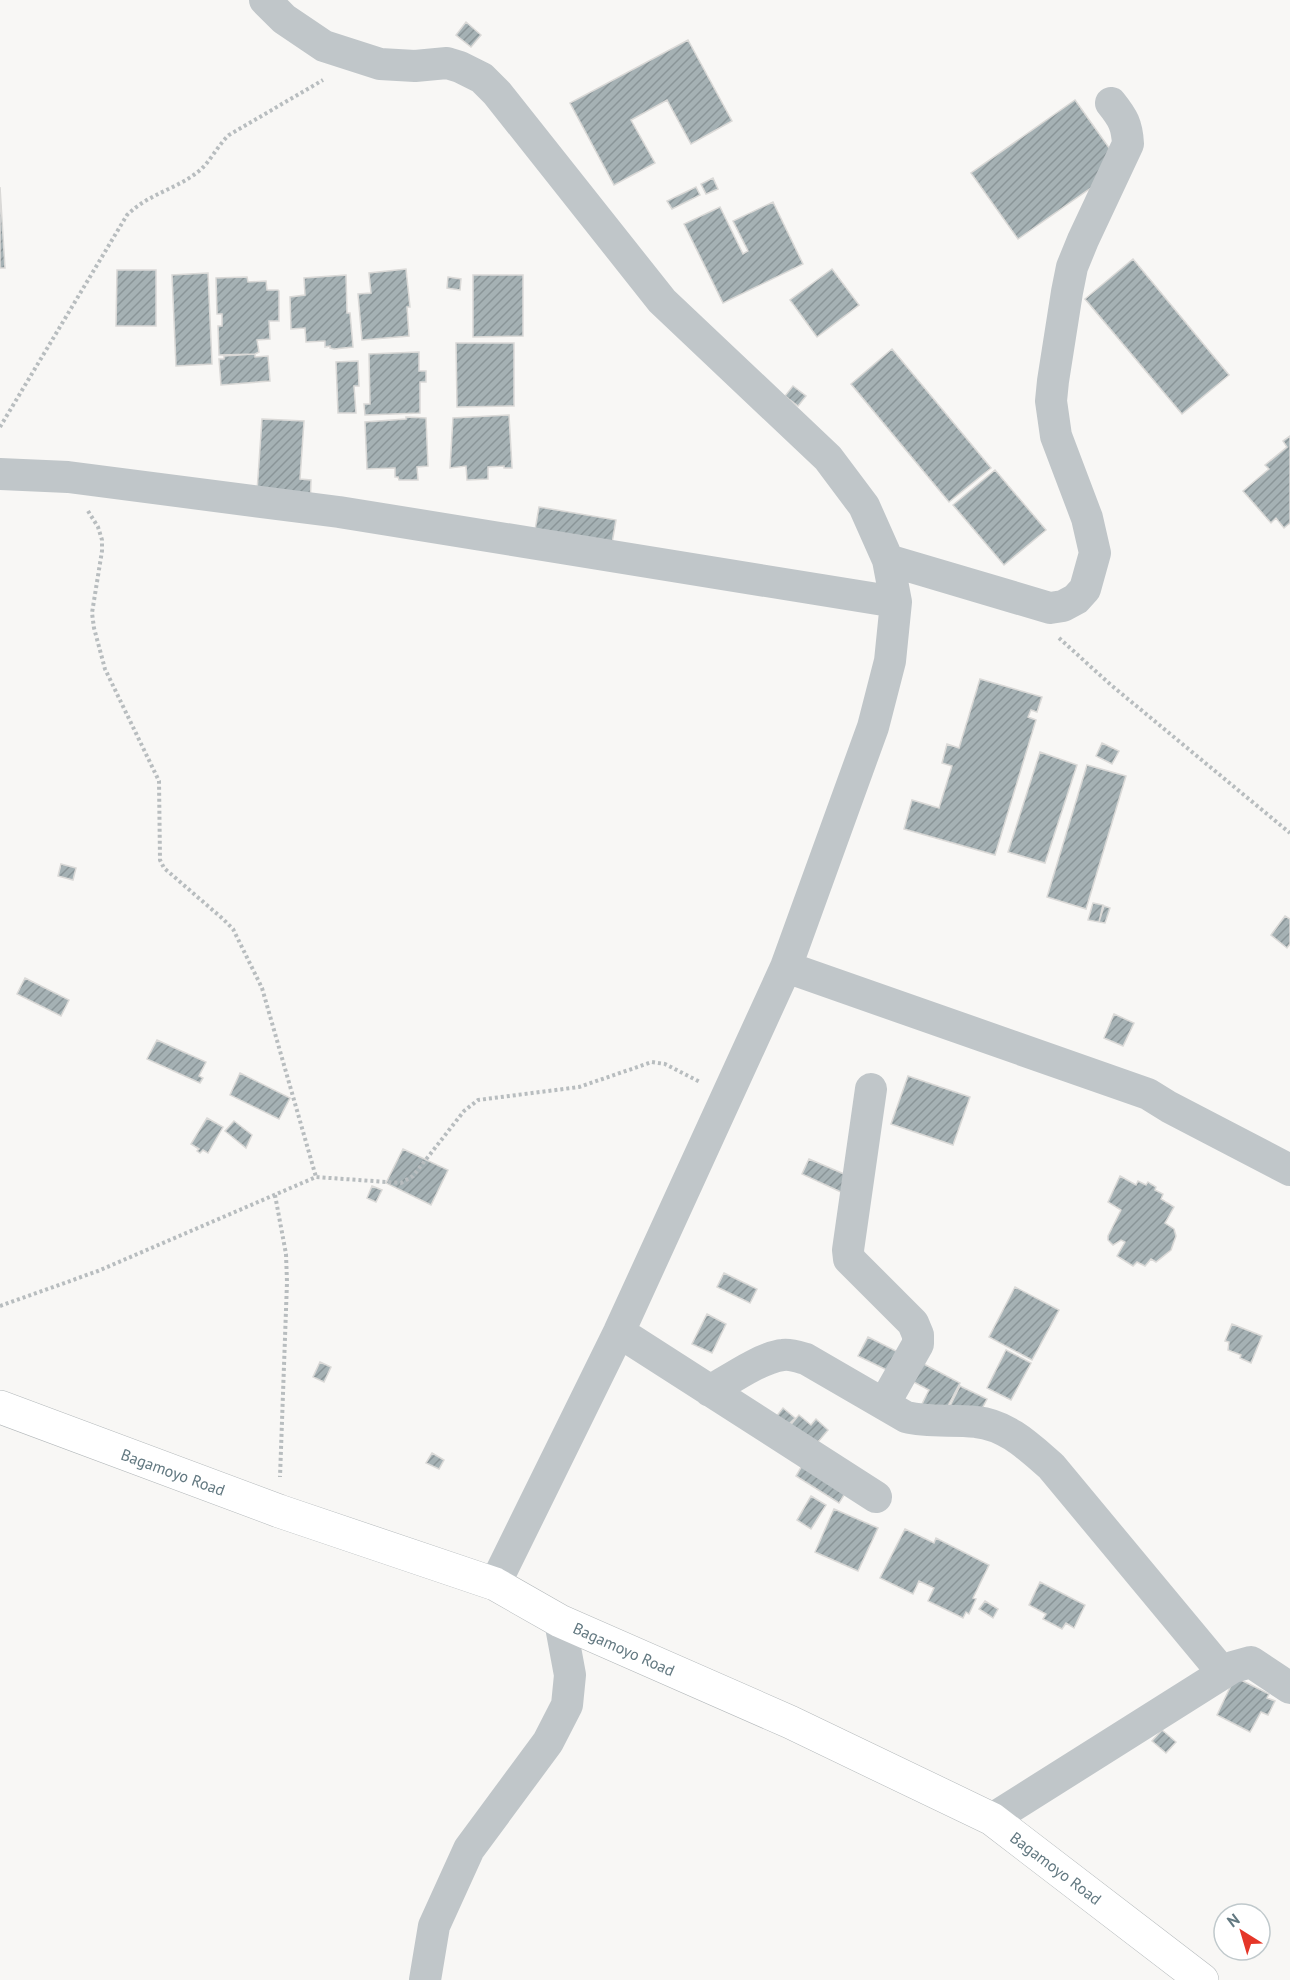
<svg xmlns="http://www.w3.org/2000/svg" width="1290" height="1980" viewBox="0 0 1290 1980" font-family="'PT Sans',sans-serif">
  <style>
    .building { fill: url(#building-hatch); stroke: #dad9d7; stroke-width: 1.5 }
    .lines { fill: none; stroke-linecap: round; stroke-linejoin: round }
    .trunk-casing { stroke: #b4b9bb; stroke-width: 34 }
    .path { stroke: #b8bdbf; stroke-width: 4; stroke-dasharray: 3 3; stroke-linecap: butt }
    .minor { stroke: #c0c6c9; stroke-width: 32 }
    .trunk { stroke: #fff; stroke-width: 33 }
    .labels { text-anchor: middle; stroke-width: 6; stroke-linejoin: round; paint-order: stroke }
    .street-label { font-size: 16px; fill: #627880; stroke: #fff }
  </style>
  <defs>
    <pattern id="building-hatch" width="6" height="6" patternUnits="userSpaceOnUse" patternTransform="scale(1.5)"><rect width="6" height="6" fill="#a5b1b4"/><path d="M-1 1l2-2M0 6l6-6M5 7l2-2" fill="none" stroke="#8a9598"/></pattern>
  </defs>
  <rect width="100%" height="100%" fill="#f8f7f5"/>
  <path class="building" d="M466,22L481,35L471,47L456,35Z
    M688,40L732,121L691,144L667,100L631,120L655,163L614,185L570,103Z
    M1075,100L1122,166L1018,239L971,173Z
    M713,178L718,189L706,194L701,184Z
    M0,187L5,268H0Z
    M696,187L700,195L672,209L667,201Z
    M773,202L803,264L723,303L684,224L720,207L743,254L748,251L733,221Z
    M1133,259L1229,375L1182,414L1085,299Z
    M406,269L410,307H407L409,336L362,340L358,294L371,293L369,273Z
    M832,269L859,305L817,337L790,300Z
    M117,270H156V326H116Z
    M208,273L212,364L176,366L172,275Z
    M346,275L347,313H350L353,347L334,349L330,348V346L325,347V341L306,342L305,328L291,329L290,297L305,295L304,278Z
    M473,275H523V336L473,337Z
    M247,277L248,282L266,281L267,290H278L279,291V321H269L270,339L257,340L259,352L255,354L219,355L218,326H222V314H217L216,278Z
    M448,277L461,279L460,290L447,288Z
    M456,343H514V406L457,407Z
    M892,349L991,468L949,502L851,384Z
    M419,352V371H426V382H420V413L365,415L364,404H370L369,354Z
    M255,354V357L268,356L270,381L221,385L219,359H224V356Z
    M358,361L359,386H354L356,413H338L336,362Z
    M793,386L806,396L798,406L785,396Z
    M509,415L512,468H504V466L488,467V479L467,480L466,466L450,468L453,418Z
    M406,417L426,418L428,466L417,467L418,480H399L398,477H395V468L367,469L365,422L406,419Z
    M262,419L304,421L300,479L311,480L310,509L256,506Z
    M1290,436V523L1284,528L1276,518L1271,523L1243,491L1269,469L1265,465L1287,447L1283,441Z
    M995,470L1046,530L1004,565L953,505Z
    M539,507L616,520L610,555L533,542Z
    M980,679L1042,697L1037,712L1031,710L1028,717L1036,720L995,855L904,829L912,800L939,808L952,766L942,763L947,744L959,748Z
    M1102,743L1119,751L1112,764L1096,756Z
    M1040,752L1077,765L1045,863L1008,852Z
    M1087,765L1126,776L1086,909L1047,897Z
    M61,864L76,868L73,880L58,876Z
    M1093,903L1103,905L1099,922L1088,920Z
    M1104,906L1110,908L1105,923L1099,922Z
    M1285,916L1290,919V944L1287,948L1271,935Z
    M25,978L69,1000L61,1016L17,994Z
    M1114,1014L1134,1023L1123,1046L1104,1038Z
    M157,1040L206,1062L199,1076L203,1078L200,1083L147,1059Z
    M240,1073L290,1098L279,1119L230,1095Z
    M908,1076L970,1097L953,1145L891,1124Z
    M207,1118L223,1127L208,1153L203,1150L200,1153L197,1151L199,1149L191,1144Z
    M234,1121L252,1135L246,1148L225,1131Z
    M403,1149L448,1170L431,1205L386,1183Z
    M809,1159L851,1177L843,1193L802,1174Z
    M1120,1176L1136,1185L1138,1181L1146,1185L1148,1182L1151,1184L1156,1187L1155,1190L1163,1194L1161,1199L1174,1207L1165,1223L1174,1229L1176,1236L1171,1250L1156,1262L1151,1259L1145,1266L1137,1262L1133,1266L1117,1256L1125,1242L1121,1240L1113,1245L1108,1240V1236L1121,1210L1108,1202Z
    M372,1186L382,1190L376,1202L367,1198Z
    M724,1273L757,1289L750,1303L717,1287Z
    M1015,1287L1059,1310L1032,1360L989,1337Z
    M707,1314L726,1324L712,1353L692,1344Z
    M1232,1324L1262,1336L1251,1363L1240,1358L1241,1355L1228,1350L1229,1342L1225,1341Z
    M868,1337L908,1357L899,1376L858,1356Z
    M1006,1350L1031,1363L1011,1400L987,1388Z
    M320,1362L331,1367L324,1382L313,1377Z
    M920,1362L960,1383L940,1421L919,1410L929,1390L910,1380Z
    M960,1386L987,1399L971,1430L945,1416Z
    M783,1408L795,1418L786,1427L776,1417Z
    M799,1415L811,1425L816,1419L828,1430L811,1450L787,1429Z
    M432,1453L444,1460L439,1469L426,1463Z
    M807,1457L851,1484L839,1503L796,1476Z
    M811,1496L826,1505L811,1529L797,1520Z
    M834,1509L878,1528L858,1571L815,1552Z
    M905,1529L934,1543L936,1538L989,1565L973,1598L976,1599L969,1614L966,1612L963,1618L928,1601L934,1588L919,1581L913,1594L880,1578Z
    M1040,1582L1085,1605L1074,1628L1066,1623L1062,1629L1043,1619L1046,1614L1029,1605Z
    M985,1601L998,1609L993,1618L979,1609Z
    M1235,1677L1269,1694L1267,1698L1275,1701L1268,1715L1261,1712L1250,1732L1217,1715Z
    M1162,1730L1176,1742L1166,1753L1152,1741Z"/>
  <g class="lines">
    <defs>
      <path id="trunk" d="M0,1407L279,1511L495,1584L560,1621L790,1722L992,1819L1202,1980"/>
    </defs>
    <use href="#trunk" class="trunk-casing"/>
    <path class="path" d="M0,427L127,215C148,194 177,189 199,171C211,161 217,146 229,135L323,80
      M88,511L98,527L102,540V551L92,613L94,628L105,669L159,781L160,860L164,868L223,919L233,929L262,988L316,1177
      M1059,638L1111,685L1290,833
      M275,1195L286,1254L287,1282L280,1477
      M0,1306L98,1271L316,1177L401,1183L413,1176L464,1111L478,1100L579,1087L652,1062L665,1064L700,1082"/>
    <path class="minor" d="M265,0L284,19L324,46L380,64L415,66L447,63L460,67L482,78L497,93L662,301L828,458L864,506L888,560L896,602L890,661L873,727L786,967L619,1332L495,1584
      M0,474L68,477L339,512L896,602
      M888,560L1050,608L1063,606L1076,599L1085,589L1095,553L1087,518L1056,436L1051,401L1053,381L1067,292L1072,267L1083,240L1128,144C1127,125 1123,118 1111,103
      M786,967L1148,1094L1169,1107L1290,1170
      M871,1089L848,1250L849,1259L913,1323L918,1335V1344L884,1404
      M619,1332L876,1497
      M710,1391C729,1380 762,1357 783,1355C791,1354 799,1357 806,1359L906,1417C929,1423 953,1419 976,1422C1007,1425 1029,1447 1051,1466L1223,1673
      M992,1819L1233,1667L1251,1662L1290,1688
      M425,1980L434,1926L469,1849L548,1742L567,1705L570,1675L560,1621"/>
    <use href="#trunk" class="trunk"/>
  </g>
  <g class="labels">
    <g class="street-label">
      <text transform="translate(173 1472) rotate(20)" y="6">Bagamoyo Road</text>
      <text transform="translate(624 1649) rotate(24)" y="6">Bagamoyo Road</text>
      <text transform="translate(1056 1868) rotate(37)" y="6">Bagamoyo Road</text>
    </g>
  </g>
  <g transform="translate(1242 1932) rotate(323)"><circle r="28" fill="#ffffff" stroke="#c0c9cc" stroke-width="1.5"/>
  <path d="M0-4.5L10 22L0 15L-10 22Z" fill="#e53628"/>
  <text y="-9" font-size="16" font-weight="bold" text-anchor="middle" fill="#627880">N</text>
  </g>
</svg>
